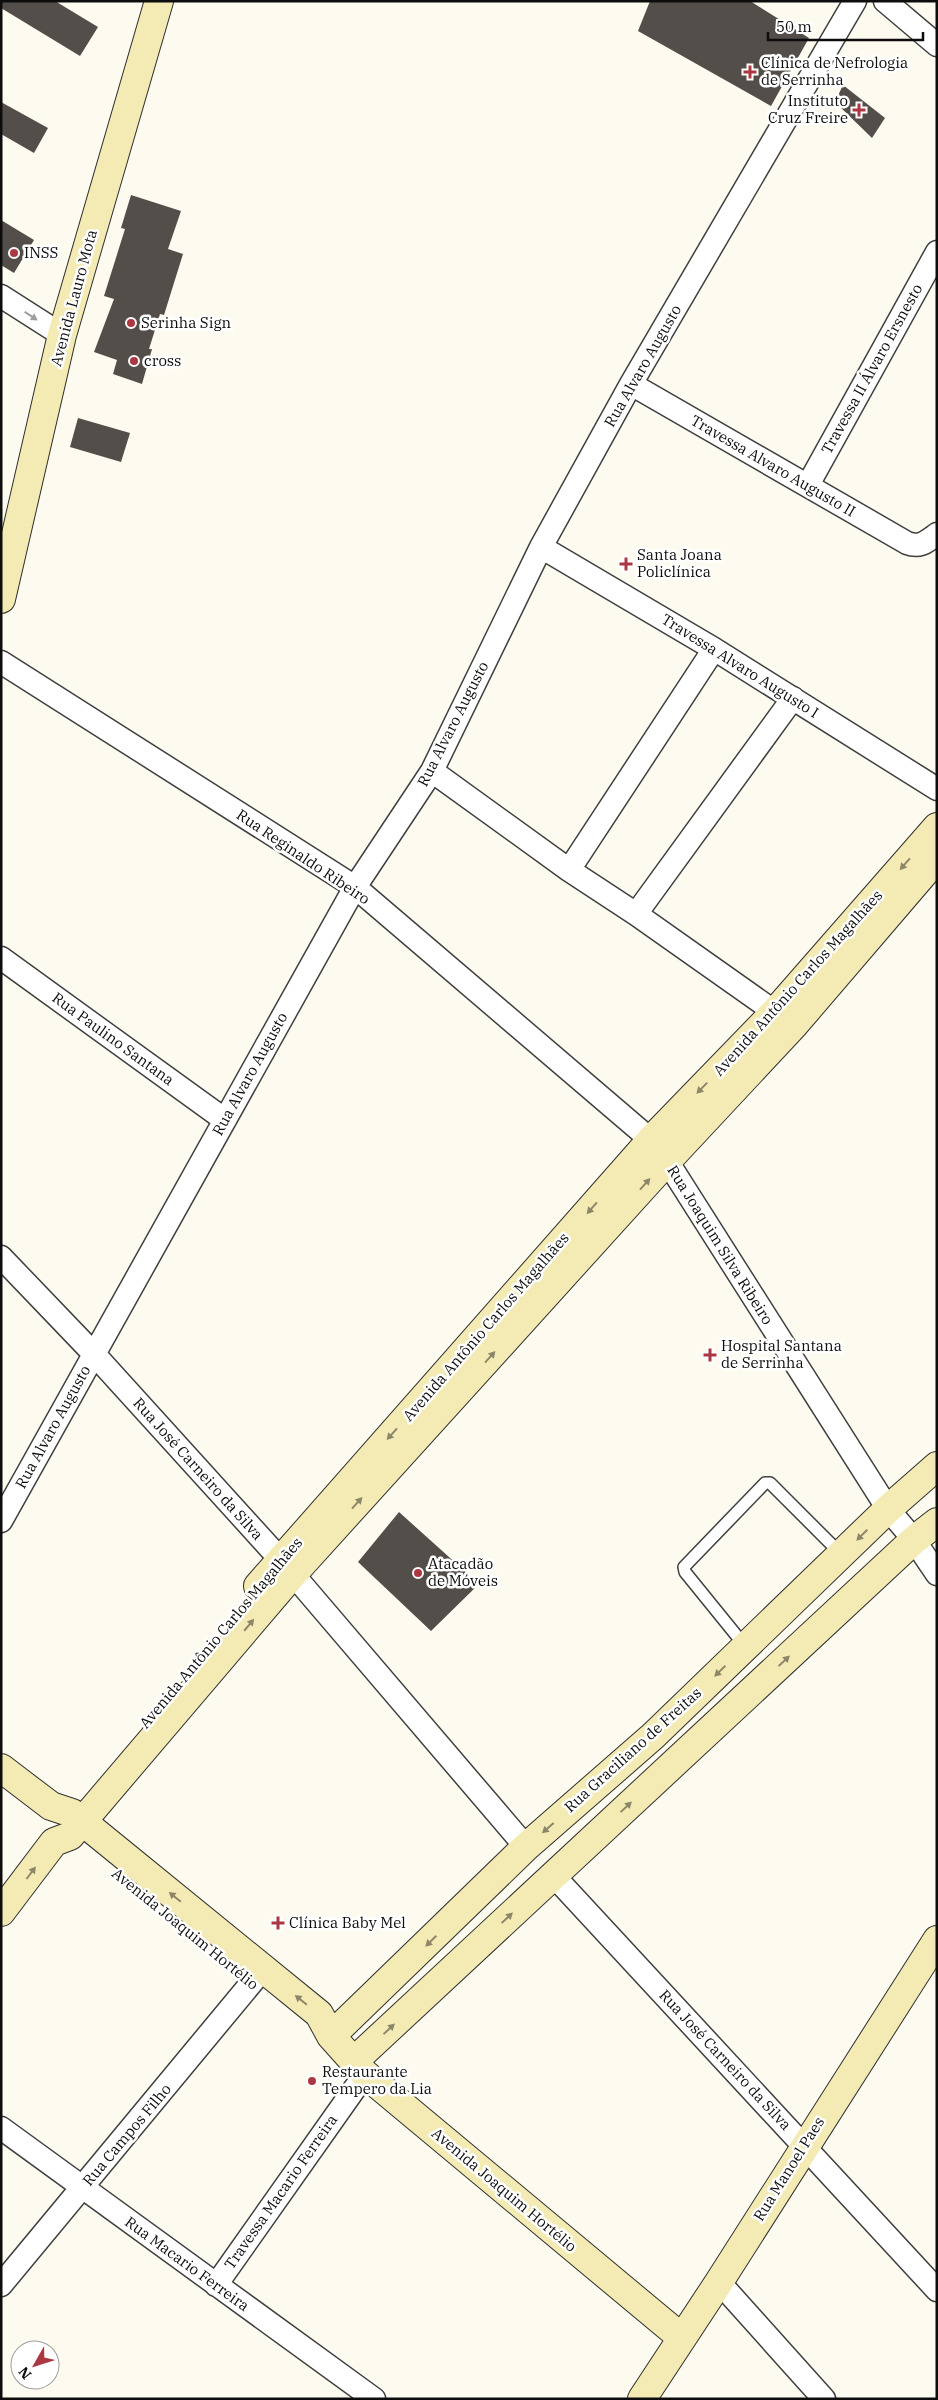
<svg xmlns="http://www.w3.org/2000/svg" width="938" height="2400" viewBox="0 0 938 2400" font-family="'IBM Plex Serif',serif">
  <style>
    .building { fill: #544e4b }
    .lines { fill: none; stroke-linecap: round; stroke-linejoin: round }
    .lane-casing { stroke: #404040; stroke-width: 14 }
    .street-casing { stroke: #404040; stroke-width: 25 }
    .secondary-casing { stroke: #2f2f2f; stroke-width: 30 }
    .lane { stroke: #fff; stroke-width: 11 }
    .street { stroke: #fff; stroke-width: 22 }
    .secondary { stroke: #f4eab3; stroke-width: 28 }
    .oneway { fill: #9e9e9e }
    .oneway2 { fill: #8c8768 }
    .poi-dot { fill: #ab3743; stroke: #fff; stroke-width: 2 }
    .labels { text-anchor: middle; stroke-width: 5; stroke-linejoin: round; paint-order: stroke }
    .poi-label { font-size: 15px; fill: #0d0d0d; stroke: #fff; text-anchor: start }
    .street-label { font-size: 15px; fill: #0d0d0d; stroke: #fff }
  </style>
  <rect width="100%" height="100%" fill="#fdfaef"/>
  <path class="building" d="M1,1H55L98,27L80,56L1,8Z
    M650,1H750L809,38L771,106L638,31Z
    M843,85L885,118L872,138L835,102Z
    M1,102L48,128L34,153L1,134Z
    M131,195L181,211L168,249L183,254L164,315L160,314L149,349H152L142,384L113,374L117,360L94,352L114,299L104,296L125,229L121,228Z
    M1,220L34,240L14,273L1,265Z
    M78,418L130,433L121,462L70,447Z
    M399,1512L479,1584L431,1631L358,1562Z"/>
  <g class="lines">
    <defs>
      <path id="lane" d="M745,1646L685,1572L684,1567L765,1483H770L841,1554"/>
      <path id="street" d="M885,1L937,45
        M1,296L62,335
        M631,384L907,543C920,548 926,542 937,534
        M808,485L937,252
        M541,547L714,649L937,789
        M1,662L355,887L651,1140L667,1161L888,1509L914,1540L937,1574
        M432,771L569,870L636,914L789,1022
        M569,870L714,649
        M636,914L793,698
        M1,958L225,1120
        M1,1257L94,1354L280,1559L526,1847
        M1,1521L355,887L432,771L541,547L631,384L855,1
        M553,1875L937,2290
        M1,2128L374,2399
        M719,2282L824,2399
        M1,2285L263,1969
        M216,2285L365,2074"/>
      <path id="secondary" d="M1,599L62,335L159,1
        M258,1586L651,1140L776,1011L937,827
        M1,1768L51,1806L72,1813L319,2014L331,2036L365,2074L682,2338
        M1,1912L54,1842L70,1836L292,1575L667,1161L794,1025L937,858
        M331,2036L526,1847L653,1736L888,1509L937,1466
        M353,2062L914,1540L937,1522
        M642,2399L719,2282L937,1940"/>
    </defs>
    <use href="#lane" class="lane-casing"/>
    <use href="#street" class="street-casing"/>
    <use href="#secondary" class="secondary-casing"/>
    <use href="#lane" class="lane"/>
    <use href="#street" class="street"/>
    <use href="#secondary" class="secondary"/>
  </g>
  <defs><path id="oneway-solid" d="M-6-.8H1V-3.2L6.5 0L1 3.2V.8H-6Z" transform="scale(1.25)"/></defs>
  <use class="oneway" href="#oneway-solid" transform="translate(31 316) rotate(33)"/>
  <g class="oneway2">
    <use href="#oneway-solid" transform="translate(905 864) rotate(131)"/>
    <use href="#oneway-solid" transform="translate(702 1088) rotate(134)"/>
    <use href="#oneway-solid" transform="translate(645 1184) rotate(-48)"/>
    <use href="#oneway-solid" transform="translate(592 1208) rotate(131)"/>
    <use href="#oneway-solid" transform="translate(490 1357) rotate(-48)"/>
    <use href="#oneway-solid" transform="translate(392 1434) rotate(132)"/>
    <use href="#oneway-solid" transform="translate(357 1503) rotate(-48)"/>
    <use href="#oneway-solid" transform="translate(862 1535) rotate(135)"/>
    <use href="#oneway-solid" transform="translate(249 1625) rotate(-50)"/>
    <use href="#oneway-solid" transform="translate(784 1661) rotate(-43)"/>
    <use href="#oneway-solid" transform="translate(720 1671) rotate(136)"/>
    <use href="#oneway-solid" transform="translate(626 1807) rotate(-43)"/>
    <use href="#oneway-solid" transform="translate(548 1828) rotate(139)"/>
    <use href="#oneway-solid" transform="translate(31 1873) rotate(-53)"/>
    <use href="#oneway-solid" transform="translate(175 1897) rotate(-141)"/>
    <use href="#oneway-solid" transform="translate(507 1918) rotate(-43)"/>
    <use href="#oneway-solid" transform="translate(431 1941) rotate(135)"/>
    <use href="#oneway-solid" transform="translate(301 2000) rotate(-141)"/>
    <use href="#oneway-solid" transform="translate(389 2029) rotate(-43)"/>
  </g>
  <g class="poi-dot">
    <path d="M747.5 64.5h5v5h5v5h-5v5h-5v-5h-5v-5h5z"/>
    <path d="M856.5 102.5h5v5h5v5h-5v5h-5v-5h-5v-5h5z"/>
    <circle cx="14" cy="253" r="5"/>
    <circle cx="131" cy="323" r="5"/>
    <circle cx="134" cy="361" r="5"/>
    <path d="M623.5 556.5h5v5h5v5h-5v5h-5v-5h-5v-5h5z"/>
    <path d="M707.5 1347.5h5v5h5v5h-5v5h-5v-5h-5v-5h5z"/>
    <circle cx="418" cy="1573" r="5"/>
    <path d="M275.5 1915.5h5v5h5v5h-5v5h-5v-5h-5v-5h5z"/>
    <circle cx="312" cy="2081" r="5"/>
  </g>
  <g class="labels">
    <g class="poi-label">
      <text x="761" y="68">Clínica de Nefrologia<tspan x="761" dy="17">de Serrinha</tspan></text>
      <text x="848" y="106" text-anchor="end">Instituto<tspan x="848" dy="17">Cruz Freire</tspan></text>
      <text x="24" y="258">INSS</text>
      <text x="141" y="328">Serinha Sign</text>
      <text x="144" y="366">cross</text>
      <text x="637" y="560">Santa Joana<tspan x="637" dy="17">Policlínica</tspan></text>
      <text x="721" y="1351">Hospital Santana<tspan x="721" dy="17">de Serrinha</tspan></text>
      <text x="428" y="1569">Atacadão<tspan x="428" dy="17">de Móveis</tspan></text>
      <text x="289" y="1928">Clínica Baby Mel</text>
      <text x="322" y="2077">Restaurante<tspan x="322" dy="17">Tempero da Lia</tspan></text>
    </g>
    <g class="street-label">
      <text transform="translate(74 298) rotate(-75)" y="5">Avenida Lauro Mota</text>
      <text transform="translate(643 366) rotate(-60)" y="5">Rua Alvaro Augusto</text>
      <text transform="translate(872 369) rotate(-61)" y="5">Travessa II Álvaro Ersnesto</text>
      <text transform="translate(773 466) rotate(30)" y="5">Travessa Alvaro Augusto II</text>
      <text transform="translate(740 666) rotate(32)" y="5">Travessa Alvaro Augusto I</text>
      <text transform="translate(453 724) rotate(-63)" y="5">Rua Alvaro Augusto</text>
      <text transform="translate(303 857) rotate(34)" y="5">Rua Reginaldo Ribeiro</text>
      <text transform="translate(798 983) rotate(-48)" y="5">Avenida Antônio Carlos Magalhães</text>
      <text transform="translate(113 1039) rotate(36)" y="5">Rua Paulino Santana</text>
      <text transform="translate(250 1074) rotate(-61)" y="5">Rua Alvaro Augusto</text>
      <text transform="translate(720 1245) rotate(58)" y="5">Rua Joaquim Silva Ribeiro</text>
      <text transform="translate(486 1327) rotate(-49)" y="5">Avenida Antônio Carlos Magalhães</text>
      <text transform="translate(53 1427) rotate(-61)" y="5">Rua Alvaro Augusto</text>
      <text transform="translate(198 1469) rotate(48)" y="5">Rua José Carneiro da Silva</text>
      <text transform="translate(221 1633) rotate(-50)" y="5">Avenida Antônio Carlos Magalhães</text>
      <text transform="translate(633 1750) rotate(-42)" y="5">Rua Graciliano de Freitas</text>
      <text transform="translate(185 1929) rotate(39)" y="5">Avenida Joaquim Hortélio</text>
      <text transform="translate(725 2060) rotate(47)" y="5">Rua José Carneiro da Silva</text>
      <text transform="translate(127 2135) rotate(-50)" y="5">Rua Campos Filho</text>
      <text transform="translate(789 2169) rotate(-58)" y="5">Rua Manoel Paes</text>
      <text transform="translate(504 2190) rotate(40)" y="5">Avenida Joaquim Hortélio</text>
      <text transform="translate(281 2192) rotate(-55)" y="5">Travessa Macario Ferreira</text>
      <text transform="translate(187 2264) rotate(36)" y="5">Rua Macario Ferreira</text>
    </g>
  </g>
  <rect width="938" height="2400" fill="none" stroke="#0d0d0d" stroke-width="5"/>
  <g transform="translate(35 2365) rotate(231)"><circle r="24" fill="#ffffff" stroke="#9e9e9e"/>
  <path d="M0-4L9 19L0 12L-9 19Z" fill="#ab3743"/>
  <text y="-8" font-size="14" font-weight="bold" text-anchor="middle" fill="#0d0d0d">N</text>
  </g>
  <path d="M768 32v8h155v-8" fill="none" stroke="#0d0d0d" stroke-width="2.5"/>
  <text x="776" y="32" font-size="15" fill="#0d0d0d" stroke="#ffffff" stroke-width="4" paint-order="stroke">50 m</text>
</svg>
